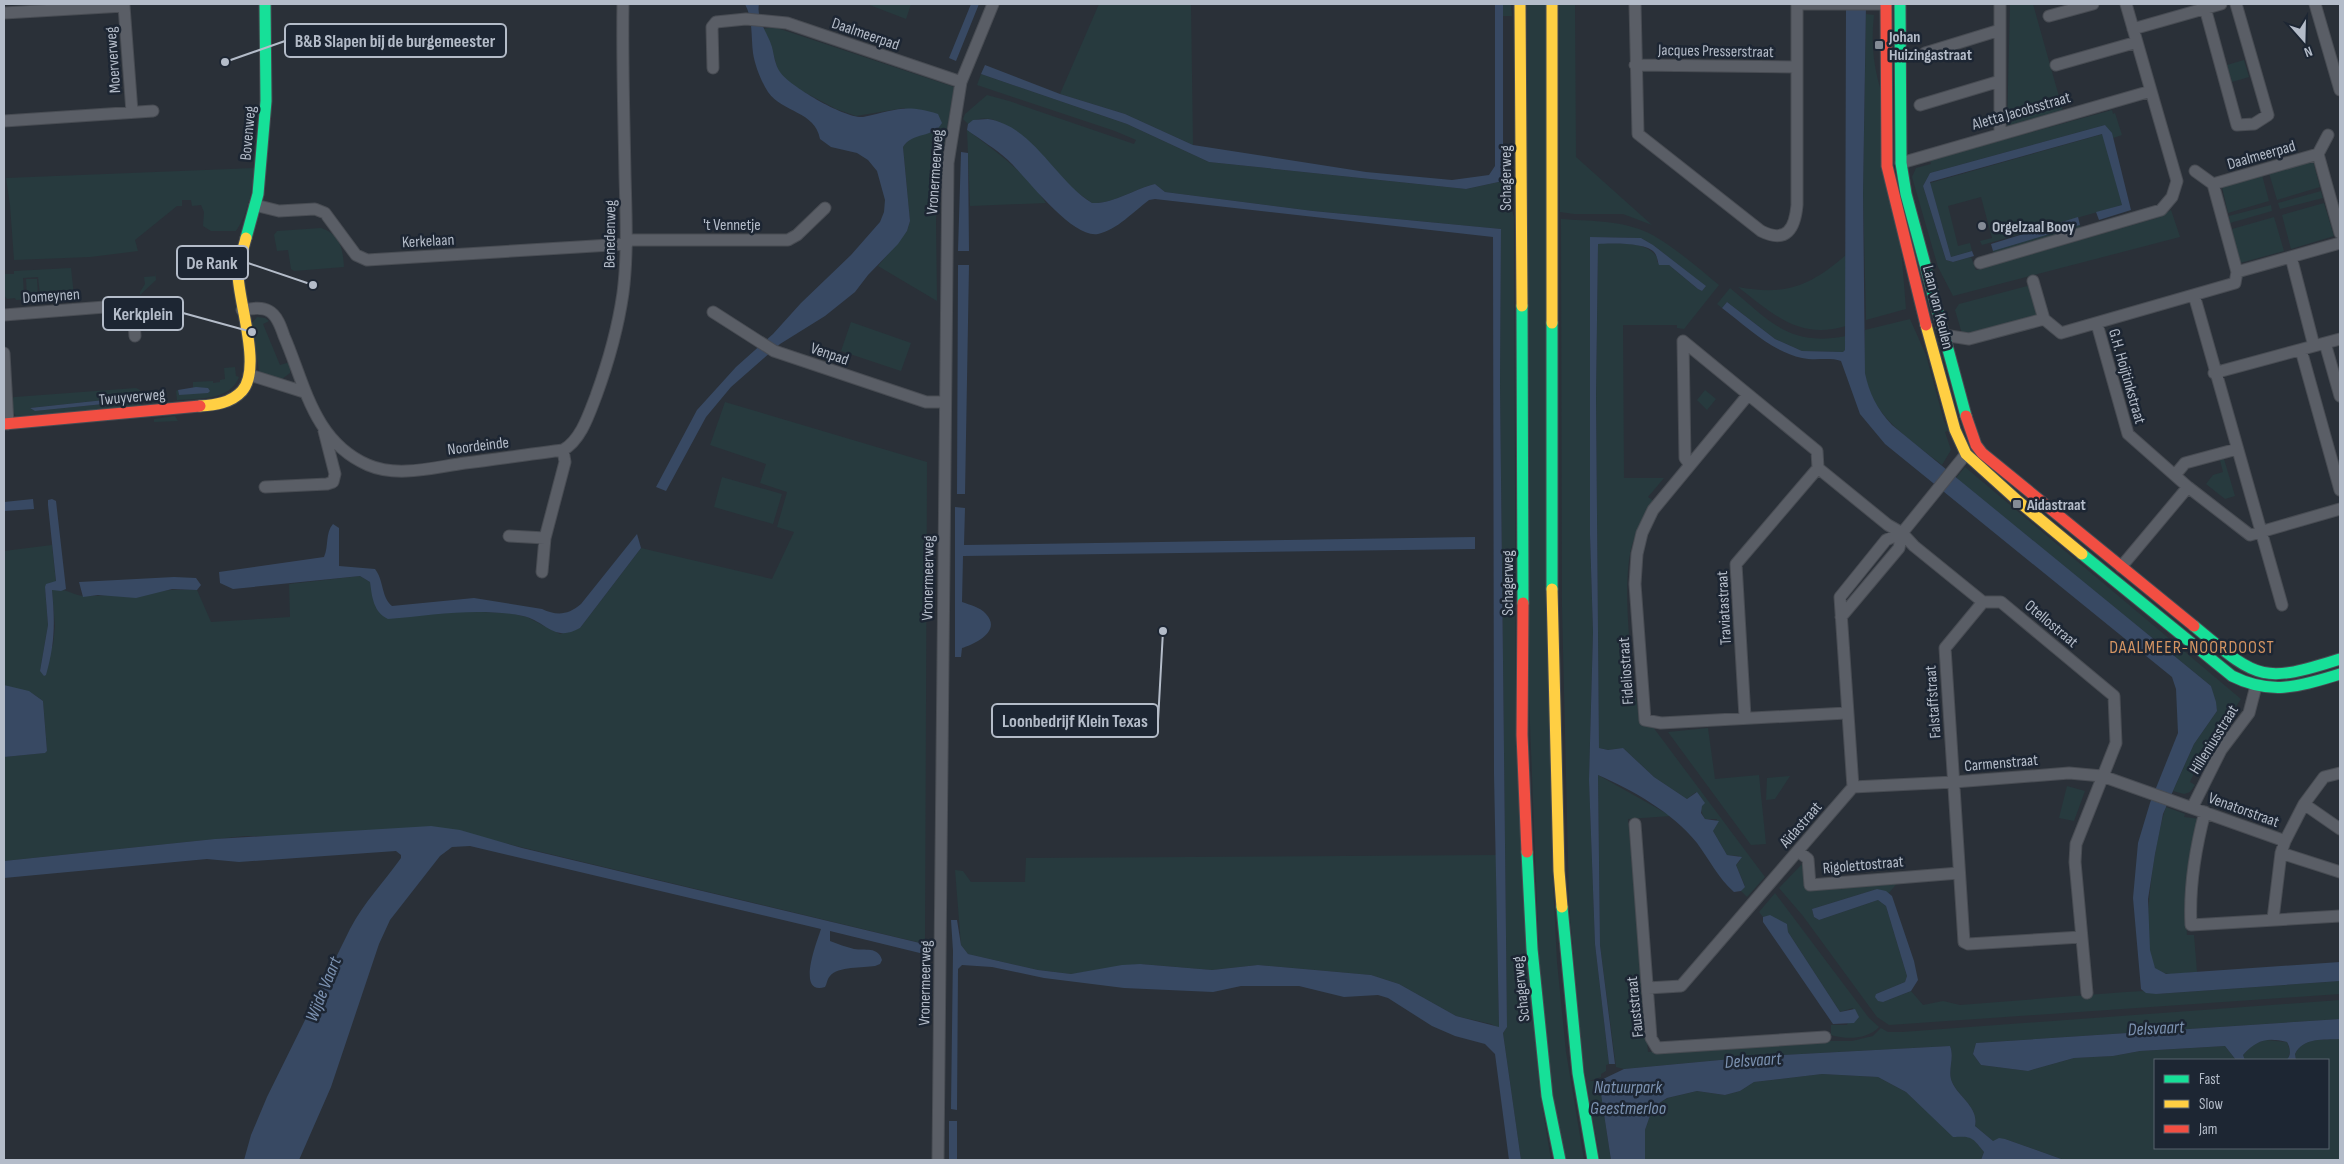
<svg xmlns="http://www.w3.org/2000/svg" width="2344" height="1164" viewBox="0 0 2344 1164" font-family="'Sofia Sans Condensed',sans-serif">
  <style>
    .green { fill: #273a3e; fill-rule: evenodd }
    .water { fill: #384963 }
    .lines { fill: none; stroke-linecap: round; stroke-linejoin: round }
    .street-casing { stroke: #484c53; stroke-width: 13 }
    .fast-casing { stroke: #484c53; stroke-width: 13 }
    .slow-casing { stroke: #484c53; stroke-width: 13 }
    .jam-casing { stroke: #484c53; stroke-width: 13 }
    .street { stroke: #5a5e66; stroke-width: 11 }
    .fast { stroke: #16e098; stroke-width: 11 }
    .slow { stroke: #ffcf43; stroke-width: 11 }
    .jam { stroke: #f24e42; stroke-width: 11 }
    .poi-dot { fill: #848b96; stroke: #1d2633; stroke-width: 2 }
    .labels { text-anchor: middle; stroke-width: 5; stroke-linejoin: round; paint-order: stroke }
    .street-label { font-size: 16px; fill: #b4bcc9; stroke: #1d2633 }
    .poi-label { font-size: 16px; font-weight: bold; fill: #b4bcc9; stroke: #1d2633; text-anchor: start }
    .neighbourhood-label { font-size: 18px; letter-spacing: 1px; fill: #d59563; stroke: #1d2633 }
    .water-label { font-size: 18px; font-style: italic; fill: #7c92b1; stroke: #1d2633 }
    .leader { fill: none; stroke: #b4bcc9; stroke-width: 2 }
    .callout-dot { fill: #b4bcc9; stroke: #1d2633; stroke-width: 2 }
    .callout { fill: #1d2633; stroke: #b4bcc9; stroke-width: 2 }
    .callout-label { font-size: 18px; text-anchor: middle; font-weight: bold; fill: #b4bcc9 }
  </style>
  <rect width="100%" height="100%" fill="#2a3038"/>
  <path class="green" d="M867,4H911L906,19Z
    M1099,4H1191L1193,145L1125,114L1060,94Z
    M1503,4H1511L1512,16H1503Z
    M1527,4H1546L1552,863L1557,962L1566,1052L1584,1160H1565L1551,1086L1539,958L1528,672Z
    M1559,4H1575L1576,157L1652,225L1623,214H1574L1560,212Z
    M2010,4H2033L2063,111L2007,127Z
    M1866,14L1874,15C1871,41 1873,65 1881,91L1902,259L1906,309L1866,320L1863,193Z
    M774,27L954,87L939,175L936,221L937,301L878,266L907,231L910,221L903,147C909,136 924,133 936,131L904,108L856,116L836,109L800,90L786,81L778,71L771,45L763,29Z
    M2244,60L2249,77L2232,82L2227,65Z
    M981,74L1127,124L1209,162L1466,189L1503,181L1514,217L1516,748L1539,1087L1551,1160H1521L1503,1033L1507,1027L1500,385L1501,229L1313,211L1165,192L1155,184C1134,189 1114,204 1092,203C1086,198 1078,194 1073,189C1051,170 1003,98 968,124L963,119L965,114L987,95L1009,101L1134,144L1136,140L1115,131L977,85Z
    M2112,110L2113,114L2115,113L2122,135L2113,138L2105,125L1930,173L1923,186L1946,260L1953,262L1971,257L1976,270L2157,218L2171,210L2180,237L1953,296L1938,267L1912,177L1916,168L1931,164L1930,160Z
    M967,130C997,152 1025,172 1046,203L970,206Z
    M2103,134L2122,205L1982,245L1980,241L1992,238L1981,197L1948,206L1958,246L1970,243L1972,251L1951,257L1930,183Z
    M2313,161L2320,187L2277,200L2269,173Z
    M255,168C252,190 249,212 236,231H211L203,226L204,212L201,205L192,206L191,200H182V206H177L135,240L138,251L90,257L14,260L10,205L6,178Z
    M2262,175L2269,201L2228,213L2222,187Z
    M2321,191L2323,198L2280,209L2278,203Z
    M2324,203L2334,236L2291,249L2282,215Z
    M2271,205L2272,211L2230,223L2229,216Z
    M2274,217L2284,251L2240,263L2232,229Z
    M1561,219C1588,221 1618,220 1644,231C1668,241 1698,268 1719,285L1684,329L1677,328V325H1623L1624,478H1664L1648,497L1655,502C1646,514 1638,527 1633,542C1620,580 1632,675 1639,716L1653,727L1765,877L1747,897L1741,891L1745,886L1736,865L1740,861L1739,856L1727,855L1713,831L1717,819H1705C1700,811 1700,801 1696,792L1687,799L1654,777L1623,748L1608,750L1599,748L1596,397L1598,243C1617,244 1646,240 1657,257V262L1669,265L1698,289L1702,291L1705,286L1653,245L1641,238L1590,237V535L1593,632L1589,778L1595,944L1609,1064L1606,1065V1071L1601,1074V1077L1589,1081H1599L1611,1160H1600L1583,1063L1569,904L1562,607Z
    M2080,225L2081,228L1994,254L1993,251Z
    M321,228C340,234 343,249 344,267L294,271L291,269L288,250L277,251L274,235L277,231Z
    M1846,255V326C1799,340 1773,314 1738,287C1786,296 1810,286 1846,255Z
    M71,268L74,296L16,300L15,298L7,299L4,295V274H14V271ZM38,277L40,295H38L37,279H26L27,296H24L23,278Z
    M155,270L156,280L140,295V292L145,284L144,277L156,276Z
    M2031,285L2041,316L1963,337L1955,310L1959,304Z
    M1730,288C1771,322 1789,347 1846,336L1845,350L1843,352L1802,351L1775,339L1727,302L1722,308L1717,304Z
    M257,317L265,318L269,321L263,324L280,365L290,362V373L282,379L259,372L252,323Z
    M1910,319L1926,355L1944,421L1949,430L1945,432L1951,450L1942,465C1911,440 1870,416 1865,373C1864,359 1865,344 1865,330Z
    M851,322L911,343L901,371L841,351Z
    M235,367L236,376L239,377C230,401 199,398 177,400L176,391L178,390L179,395L205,388H193V382L213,381V383L220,382V380L225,379L224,368Z
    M136,388L140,390L141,407L16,416L12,410L11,398L15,397ZM132,397L133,401L35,411L30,408Z
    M1705,390L1716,399L1707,410L1697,400Z
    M164,392L166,402L148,403L143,399V397L150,396L151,399L164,398Z
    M725,402L927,462L925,944L496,841L245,836L4,861V757L44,753L47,751L43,701L33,694L4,685V551L52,545L56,582L45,587L48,625L40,671L53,645L55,626L52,590C66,587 73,596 85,596C122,596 159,588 197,590L211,622L290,617L289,584L360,576L370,582L376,608L509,613L527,617L560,634L580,628L641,548L772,579L794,532L777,527L787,492L760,483L766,464L710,445Z
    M175,416L178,421L154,422V419Z
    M2224,459L2235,496L2225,499L2206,484L2213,475L2223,472L2220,460Z
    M1965,467L2241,699L2200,760L2190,782L2195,785L2190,792L2184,794L2173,791L2194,744L2217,711L2211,686L1956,478Z
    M722,477L782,494L773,524L714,507Z
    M1708,728L1715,779L1759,775L1766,844L1751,845L1668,732Z
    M1598,775L1671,816L1628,819L1648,1052L1822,1041H1852L1873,1036L1881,1028L1888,1032H1902L2340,1000V1019L1976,1043L1973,1054L1981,1065L2028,1071L2074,1058L2113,1056L2140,1051L2225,1046L2236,1060H2155V1148H2328V1060H2296L2295,1054C2303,1037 2323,1040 2340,1039V1160H2064L2005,1139L1993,1141L1975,1126C1979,1108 1959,1097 1952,1082C1947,1070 1955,1058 1950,1046L1763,1056L1624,1069L1616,1067L1600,945Z
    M1790,776L1775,799L1766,800L1767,778Z
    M2067,786L2085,791L2074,821L2059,818Z
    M2166,807L2185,814L2184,817L2200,819L2186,922L2187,935H2194L2197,972C2186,972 2165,978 2156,969C2137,950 2156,832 2166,807Z
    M1496,855L1499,1028L1491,1024L1456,1016L1399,984L1371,975L1258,965L1212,970L1140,964L1071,974L1038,970L968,954L961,945L955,870L963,871L971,882H1025L1026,858Z
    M1804,862L1808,887L1899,881L1888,894L1877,889L1812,909L1814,917L1819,920L1878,900L1886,906L1907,976L1905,982L1876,994L1883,1002L1911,991L1923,1005L1943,1001L1960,1005L2126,992L2144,991L2156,994L2340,981V994L1889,1025L1877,1017L1803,916L1779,888Z
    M1775,893L1869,1018L1879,1027C1868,1039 1847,1040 1831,1035V1025H1847L1853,1008L1840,1012L1788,932L1787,924L1770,916L1763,917L1759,912Z
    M2266,1040L2287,1042L2290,1051L2288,1059L2245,1060L2243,1055L2254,1044Z
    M1822,1074L1878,1077L1906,1092L1943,1126L1973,1138L1984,1152L1981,1159L1645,1160V1130L1653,1107L1668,1098L1697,1091L1725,1095L1740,1091L1754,1082Z"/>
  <path class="water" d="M745,4H759C756,20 768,33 772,47C774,55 775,65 780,72C789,86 846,119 863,117C894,111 904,103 938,114L942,123C934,138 912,132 903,147L910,221L907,231L898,244L868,275L855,292L825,316L780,344L731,387L706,417L666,491L656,487L697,410L736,367L773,334L801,303L851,255L880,222L884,212L885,200L877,171L868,160L857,153L831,147L820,139C815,111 783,113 768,92C761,81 755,66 753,53C751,36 753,19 745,4Z
    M971,4H979L956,61L949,58Z
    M1495,4H1503V181L1466,189L1209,162L1127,124L981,74L985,65L1060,94L1125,114L1193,145L1366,172L1452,180L1489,175L1495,166Z
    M1846,4H1866L1863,193L1865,373C1869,393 1877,409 1892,425L2211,686L2216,702L2217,711L2194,744L2176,784L2163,814L2155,854L2148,899L2150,950L2155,968L2166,974L2340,962V981L2156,994L2146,993L2141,989L2133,898L2138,843L2150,803L2178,733L2176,689L2172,677L1885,444L1860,414L1841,361C1830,357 1814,361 1802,358C1771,351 1747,327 1722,308L1727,302L1775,339L1802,351L1843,352L1845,350Z
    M988,119C1033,126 1055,180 1092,203C1114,204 1134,189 1155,184L1165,192L1313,211L1501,229L1500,385L1507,1027L1503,1033L1521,1160H1509L1495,1054L1485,1044L1455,1036L1432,1026L1388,998L1378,995L1344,997L1299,986H1241L1213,992L1124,988L1044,978L992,967L962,965L958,969L957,1110L951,1109L953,951L951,920H957L961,945L968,954L1038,970L1071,974L1122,965L1140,964L1212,970L1258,965L1371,975L1399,984L1456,1016L1499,1027L1494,774L1493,237L1155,199L1149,200C1134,211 1117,230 1098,234C1072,239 1026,177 1008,160C996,149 981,140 967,130L968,124L973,120Z
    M2105,125L2112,133L2131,210L2099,220L2096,212L2122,205L2102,134L1930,182L1951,257L1972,251L1974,256L1953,262L1946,260L1923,186L1930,173Z
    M961,152L968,153L969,251H958Z
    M2078,217L2080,225L1993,251L1991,244Z
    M1590,237L1641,238L1653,245L1706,286L1702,291L1698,289L1669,265H1659C1657,260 1658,256 1653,251C1644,243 1611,243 1598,244L1596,397L1599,748L1608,750L1623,748L1654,777L1687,799L1697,792L1705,803L1702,806L1701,813L1705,819L1719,821L1713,831L1727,855L1742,857L1736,865L1745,887L1741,891L1734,892C1718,878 1709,859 1697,843C1672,812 1634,791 1598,775L1600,945L1615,1064H1609L1595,944L1589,780L1593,632L1590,535Z
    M958,265H969L965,494H957Z
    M196,387L208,388L210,391L208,393L179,395L178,390Z
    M132,397L134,398L133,401L35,411L30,408Z
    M33,499L34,509L4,511V502Z
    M52,499L56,501L66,589L61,591L52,590C55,622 55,644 46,675L44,676L40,671L48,625L45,587L46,584L56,581L48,505V500Z
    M955,507L965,508L964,545L1475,537V549L963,556L962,602C970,605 980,607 986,614C1002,631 975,644 962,648L961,657H955Z
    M333,524L339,528V566L375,569C384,580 381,597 392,606L474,598L542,609C557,616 568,615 581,604L637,534L641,548L580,628C554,643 546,621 523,616C478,607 433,615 388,619C373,612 372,596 370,582L360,576L233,589L220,583L219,572L324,557C329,546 325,533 333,524Z
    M174,577L196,578L201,585L197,590L172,589L136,598L98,595L83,597L79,582Z
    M4,685L29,691L43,701L47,751L45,753L4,757Z
    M431,826L460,830L522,848L924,944V954L830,931V941C838,944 846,947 854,949C865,951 878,946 882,960L880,964L875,966C863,968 838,966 830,976C827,979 827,984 825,987C795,996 818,939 821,929L470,846L452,847L440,856L390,920L379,944L331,1087L299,1160H244L251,1135L267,1097L350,929C364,902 384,882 401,858V855L396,851L239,862L207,859L4,878V861L215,839Z
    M1877,889L1886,891L1892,896L1914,961L1918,980L1911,991L1883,1002L1878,1001L1875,997L1876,994L1905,982L1907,976L1886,906L1878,900L1819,920L1814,917L1812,909Z
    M1770,915L1787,924L1788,932L1840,1012L1855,1009L1859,1017L1854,1023L1833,1024L1763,922V917Z
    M2340,1019V1039C2324,1040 2303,1037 2295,1054L2296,1060H2286C2292,1056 2290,1047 2287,1042C2266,1037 2257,1040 2243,1055L2245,1060H2236L2225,1046L2140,1051L2113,1056L2074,1058L2028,1071L1981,1065L1973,1054L1976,1043Z
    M1950,1046C1955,1058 1947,1071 1952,1082C1959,1098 1979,1107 1975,1126L1993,1141L1999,1138L2005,1139L2064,1160H1981L1984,1152C1972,1137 1972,1136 1953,1137L1906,1092L1878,1077L1822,1074L1754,1082L1740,1091L1725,1095L1697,1091L1667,1098L1653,1107L1645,1130V1160H1611L1599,1081L1624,1069L1763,1056Z
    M949,1121H957V1160H949Z"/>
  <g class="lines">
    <defs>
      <path id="street" d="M1635,4L1638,134L1761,231C1787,244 1795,228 1797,205V4
        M1797,4H1886
        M2000,4V133
        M2315,4L2340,90
        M2205,8L2237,125L2254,124L2268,115L2236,4
        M4,13L124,6L132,112
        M2049,16L2093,4
        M2133,29L2221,4
        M1925,53L2000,30
        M1635,65L1796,67
        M2056,65L2137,42
        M713,68L712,27L716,22L746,19L787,23L961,82
        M1920,105L2000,81
        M4,121L153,111
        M2318,154L2328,135
        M1901,163L2151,91
        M2195,171L2213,184
        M255,205L279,211L315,209L325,213L356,255L367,260L627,244
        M627,240H788L797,235L825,208
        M2291,257L2314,346
        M1980,263L2161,210L2172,197L2177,181L2126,4
        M2237,272L2340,243
        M2033,281L2044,319L2061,333L2235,283L2237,272L2213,184L2318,154L2340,233
        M2194,295L2282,605
        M242,310C250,309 261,306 269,311C277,315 281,327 284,336C305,384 313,441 368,465C398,478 435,467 465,463C498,459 531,454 563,450C581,440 589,414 596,396C608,363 618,328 623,293C628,254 626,214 625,175C624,118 622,61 623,4
        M713,312L774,351L926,402H944
        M4,315L130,305L133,309L135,336
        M2097,324L2128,434L2188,487L2250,535L2340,509
        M1950,336L1969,339L2044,319
        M1683,341L1817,451L1818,468L1888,525L1902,533L1914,546L1983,602H2001L2114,696L2116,743L2076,844L2075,862L2087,993
        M1683,341L1685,458L1690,465
        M2325,343L2340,396
        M2301,350L2340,490
        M4,353L8,424
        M2214,373L2340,339
        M250,375L304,392
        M1748,395L1653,510L1642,533L1637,554L1635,584L1645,720L1661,723L1846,713
        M2175,475L2185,463L2237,449
        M265,487L327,484L333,482L335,474L324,431
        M509,536L545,538
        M2121,567L2188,487
        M542,572L545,538L565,462L563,450
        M1983,602L1945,648L1964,942L1968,944L2081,937
        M1841,617L1899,548L1902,533
        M1745,717L1736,564L1818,468
        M1853,787L1954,782L2069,773L2102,776L2285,841
        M2304,804L2340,829
        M2192,808L2221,750L2249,713L2256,686
        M2205,812C2195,850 2189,886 2191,925L2340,916
        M1635,824L1651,1038L1657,1048L1825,1037
        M1798,851L1808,859L1810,885L1959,873
        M2281,853L2340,872
        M2273,919L2281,853L2285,841L2304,804L2324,777L2340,773
        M1648,988L1681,986L1853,787L1840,597L1886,540L1902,533L1966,454
        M938,1160L948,163L961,82L993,4"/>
      <path id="fast" d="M1900,4L1901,163L1906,194L1966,416
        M246,238L258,194L266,101L265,4
        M1522,306L1523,603
        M1552,323V589
        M2082,554L2232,676C2272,696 2300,686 2340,674
        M2194,626C2257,678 2260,685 2340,659
        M1527,852L1532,949L1547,1096L1560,1160
        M1562,907L1578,1073L1593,1160"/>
      <path id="slow" d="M1520,4L1522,306
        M1552,4V323
        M1926,325L1955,430L1966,454L2018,501L2082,554
        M200,406C215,405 231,403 242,391C262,369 239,304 238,275C238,263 243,250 246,238
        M1552,589L1559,871L1562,907"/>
      <path id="jam" d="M1886,4L1887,166L1926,325
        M1966,416L1976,445L1982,453L2194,626
        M4,424L200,406
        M1523,603L1522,735L1527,852"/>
    </defs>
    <use href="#street" class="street-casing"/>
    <use href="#fast" class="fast-casing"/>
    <use href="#slow" class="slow-casing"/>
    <use href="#jam" class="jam-casing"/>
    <use href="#street" class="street"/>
    <use href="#fast" class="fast"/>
    <use href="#slow" class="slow"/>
    <use href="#jam" class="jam"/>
  </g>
  <g class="poi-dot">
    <rect x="1874" y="40" width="10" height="10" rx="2.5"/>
    <circle cx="1982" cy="226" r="5"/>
    <rect x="2012" y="499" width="10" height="10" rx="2.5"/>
  </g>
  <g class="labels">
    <g class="street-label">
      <text transform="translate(866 33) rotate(19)" y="6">Daalmeerpad</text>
      <text transform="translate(1716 50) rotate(1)" y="6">Jacques Presserstraat</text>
      <text transform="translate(112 60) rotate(-94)" y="6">Moerverweg</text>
      <text transform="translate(2021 110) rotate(-16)" y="6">Aletta Jacobsstraat</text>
      <text transform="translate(247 133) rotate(-85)" y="6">Bovenweg</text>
      <text transform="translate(2261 154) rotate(-16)" y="6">Daalmeerpad</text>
      <text transform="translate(934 172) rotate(-86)" y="6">Vronermeerweg</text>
      <text transform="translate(1505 178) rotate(-90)" y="6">Schagerweg</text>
      <text x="732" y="230">'t Vennetje</text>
      <text transform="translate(609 234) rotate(-89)" y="6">Benedenweg</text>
      <text transform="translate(428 240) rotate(-3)" y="6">Kerkelaan</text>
      <text transform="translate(51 295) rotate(-4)" y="6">Domeynen</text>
      <text transform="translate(1939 307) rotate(76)" y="6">Laan van Keulen</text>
      <text transform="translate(830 353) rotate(19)" y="6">Venpad</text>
      <text transform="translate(2128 376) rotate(74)" y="6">G.H. Hoijtinkstraat</text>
      <text transform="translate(132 396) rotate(-5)" y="6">Twuyverweg</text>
      <text transform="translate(478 445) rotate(-7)" y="6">Noordeinde</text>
      <text transform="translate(927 578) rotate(-89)" y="6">Vronermeerweg</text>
      <text transform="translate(1507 583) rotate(-90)" y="6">Schagerweg</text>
      <text transform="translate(1723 608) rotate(-93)" y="6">Traviatastraat</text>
      <text transform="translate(2052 623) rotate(40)" y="6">Otellostraat</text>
      <text transform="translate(1625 671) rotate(-94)" y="6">Fideliostraat</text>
      <text transform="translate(1932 702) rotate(-94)" y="6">Falstaffstraat</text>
      <text transform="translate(2213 739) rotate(-58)" y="6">Hilleniusstraat</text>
      <text transform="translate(2001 762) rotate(-5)" y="6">Carmenstraat</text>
      <text transform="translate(2244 809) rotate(20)" y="6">Venatorstraat</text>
      <text transform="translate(1800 824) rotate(-49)" y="6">Aïdastraat</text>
      <text transform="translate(1863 864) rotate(-5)" y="6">Rigolettostraat</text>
      <text transform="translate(924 983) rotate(-89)" y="6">Vronermeerweg</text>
      <text transform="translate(1520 989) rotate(-96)" y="6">Schagerweg</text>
      <text transform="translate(1634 1007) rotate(-96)" y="6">Fauststraat</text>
    </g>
    <g class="poi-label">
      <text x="1889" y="42">Johan<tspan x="1889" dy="18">Huizingastraat</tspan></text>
      <text x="1992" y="232">Orgelzaal Booy</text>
      <text x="2027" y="510">Aidastraat</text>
    </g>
    <g class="neighbourhood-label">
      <text x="2192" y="653">DAALMEER-NOORDOOST</text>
    </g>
    <g class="water-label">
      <text transform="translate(323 989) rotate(-68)" y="6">Wijde Vaart</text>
      <text transform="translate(2156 1028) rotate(-3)" y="6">Delsvaart</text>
      <text transform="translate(1753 1060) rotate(-4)" y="6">Delsvaart</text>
      <text x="1628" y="1093">Natuurpark<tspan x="1628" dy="21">Geestmerloo</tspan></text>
    </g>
  </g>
  <path class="leader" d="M225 62L285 41M313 285L248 263M252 332L183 313M1163 631L1158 721"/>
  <g class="callout-dot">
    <circle cx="225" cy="62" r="5"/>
    <circle cx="313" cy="285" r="5"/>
    <circle cx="252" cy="332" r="5"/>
    <circle cx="1163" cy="631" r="5"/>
  </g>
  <g class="callout">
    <rect x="285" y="24" width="221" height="33" rx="5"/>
    <rect x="177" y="246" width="71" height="33" rx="5"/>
    <rect x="103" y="297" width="80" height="33" rx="5"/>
    <rect x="992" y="704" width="166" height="33" rx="5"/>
  </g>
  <g class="callout-label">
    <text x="395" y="47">B&amp;B Slapen bij de burgemeester</text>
    <text x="212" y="269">De Rank</text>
    <text x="143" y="320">Kerkplein</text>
    <text x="1075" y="727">Loonbedrijf Klein Texas</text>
  </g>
  <rect width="2344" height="1164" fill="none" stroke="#b4bcc9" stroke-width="10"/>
  <rect x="2154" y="1059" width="175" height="90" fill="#1d2633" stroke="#59626f"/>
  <rect x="2164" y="1075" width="25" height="8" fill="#16e098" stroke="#59626f"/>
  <text x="2199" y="1084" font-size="15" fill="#b4bcc9">Fast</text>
  <rect x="2164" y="1100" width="25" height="8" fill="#ffcf43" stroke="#59626f"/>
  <text x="2199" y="1109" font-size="15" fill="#b4bcc9">Slow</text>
  <rect x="2164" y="1125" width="25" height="8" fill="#f24e42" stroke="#59626f"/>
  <text x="2199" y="1134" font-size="15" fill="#b4bcc9">Jam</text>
  <g transform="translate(2304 40) rotate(160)" stroke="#1d2633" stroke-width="4" paint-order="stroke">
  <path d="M0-4L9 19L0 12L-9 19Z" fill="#b4bcc9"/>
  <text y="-8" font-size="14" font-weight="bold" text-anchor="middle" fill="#b4bcc9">N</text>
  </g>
</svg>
